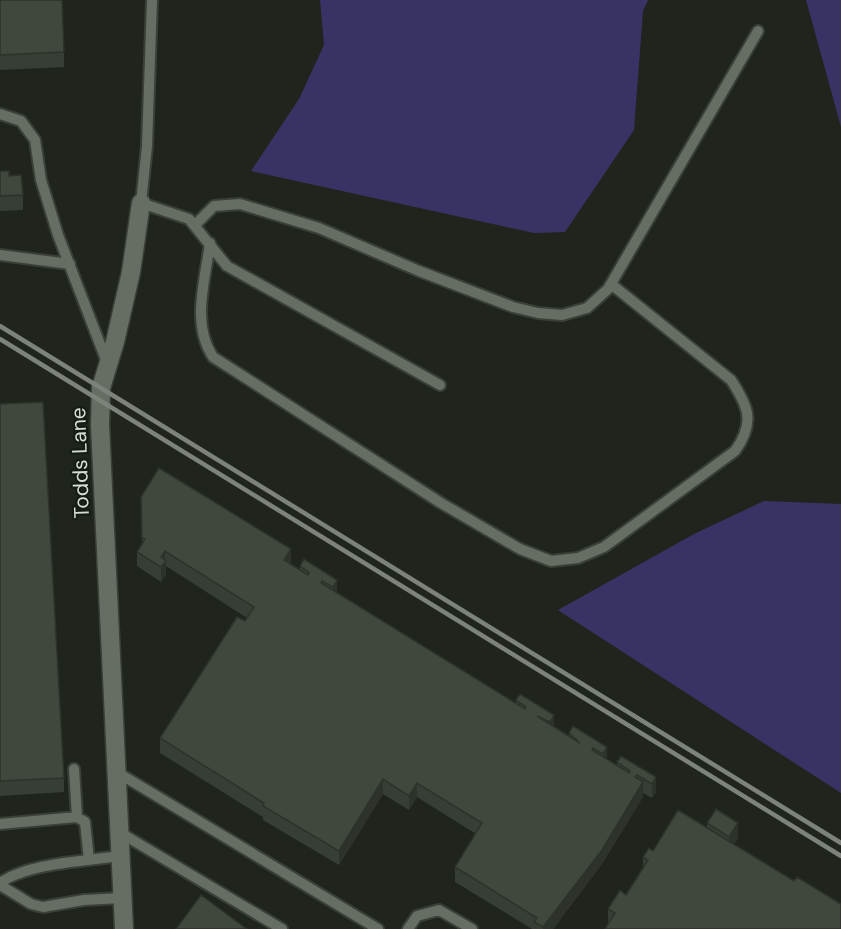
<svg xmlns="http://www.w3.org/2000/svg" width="841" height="929" viewBox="0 0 841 929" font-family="'DM Sans',sans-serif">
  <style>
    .green { fill: #393365 }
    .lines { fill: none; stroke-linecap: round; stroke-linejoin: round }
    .service-casing { stroke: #3a3f39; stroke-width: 14 }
    .minor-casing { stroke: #3a3f39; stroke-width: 21 }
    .service { stroke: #666e63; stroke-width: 10 }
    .minor { stroke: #666e63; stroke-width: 18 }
    .rail { stroke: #7d837b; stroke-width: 4.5 }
    .wall { fill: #373e35 }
    .shaded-wall { fill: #2d322b }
    .building { fill: #40483e; stroke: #2d322b; stroke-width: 1.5 }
    .labels { text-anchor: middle; stroke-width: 4.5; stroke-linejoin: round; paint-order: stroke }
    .street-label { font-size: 21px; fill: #d7dcd6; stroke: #151c13 }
  </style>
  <rect width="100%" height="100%" fill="#1f251c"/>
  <path class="green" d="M320,0H648L643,11L634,130L565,232L534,233L251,171L299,99L324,45Z
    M806,0H841V127Z
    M764,501L841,504V793L558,610L694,534Z"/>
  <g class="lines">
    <defs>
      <path id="service" d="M152,0L147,146L141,203L189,219L227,266L440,385
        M0,114L21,121L35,140L41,180L58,235L108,365
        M195,225L214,206L240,204L319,228L419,271L513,307L538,313L562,315L587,308L608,289L758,31
        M210,243C205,281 191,324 213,357L441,503L520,549L551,561L578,558L604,547L735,451C755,423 749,407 731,380L611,284
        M0,255L70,264
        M74,769L77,817
        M115,771L378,929
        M0,824L77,817L85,822L89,860
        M119,832L282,929
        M0,883C28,863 86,861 120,856
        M0,885L31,904L43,907L84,900L122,898
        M408,929L417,916L439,910L472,929"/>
      <path id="minor" d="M124,929L100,425L101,388L115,342L131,272L141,203"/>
    </defs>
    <use href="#service" class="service-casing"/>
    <use href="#minor" class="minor-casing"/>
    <use href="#service" class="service"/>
    <use href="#minor" class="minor"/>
    <path class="rail" d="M0,326L841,843
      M0,339L841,856"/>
  </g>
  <path class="wall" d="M0,0L64,52V67L0,70Z
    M0,171L9,176L23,195V210L0,211Z
    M0,404L64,778V792L0,796Z
    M141,497L291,564L300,569V566L337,580V593L516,704V700L554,715V726L569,736V733L607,747V760L617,766V762L656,777V792L652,798L643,793V797L602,864L553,929H532L455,882V867L476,834L417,797L409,810L383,794L339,865L263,820V817L160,753V738L247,618L166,566V575L161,582L137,566V552L142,543Z
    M707,823L738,838L734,844L794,881L841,904L608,924V909L626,895L643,867V857L653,851L707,828Z"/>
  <path class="shaded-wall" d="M291,549V564L284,575V560Z
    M165,551L166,575L161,582V557Z
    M337,580V594L333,602V587Z
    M554,715V729L550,736V722Z
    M607,747V762L603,769V754Z
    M656,777V792L652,798V784Z
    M383,779V794L339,865V851Z
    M643,782V797L602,864L553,929H543V927Z
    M417,783V797L409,810V796Z
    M738,823V838L729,851V837Z"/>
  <path class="building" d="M0,0H62L64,52L0,55Z
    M0,171H9V176L21,175L23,195L0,196Z
    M43,402L64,778L0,781V404Z
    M159,468L291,549L284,560L308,575L309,572L300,566L304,559L337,580L333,587L322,581L321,583L525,709L526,707L516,700L520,694L554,715L550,722L537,716L580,743L569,733L573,726L607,747L603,754L593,748L592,750L629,773L630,771L617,762L621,756L656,777L652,784L637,775L635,777L643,782L602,850L543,927L534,922L537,918L455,867L482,823L417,783L409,796L383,779L339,851L263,806L264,803L160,738L237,617L245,621L254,607L165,551L161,557L166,561L161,567L137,552L145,539L142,538L141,497Z
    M716,809L738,823L729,837L707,823Z
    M678,810L794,881L797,877L841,904V929H605L615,913L608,909L620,890L626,895L648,860L643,857L649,848L653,851Z
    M201,895L247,929H176Z"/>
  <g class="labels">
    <g class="street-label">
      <text transform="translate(80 463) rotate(-92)" y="7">Todds Lane</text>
    </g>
  </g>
</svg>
